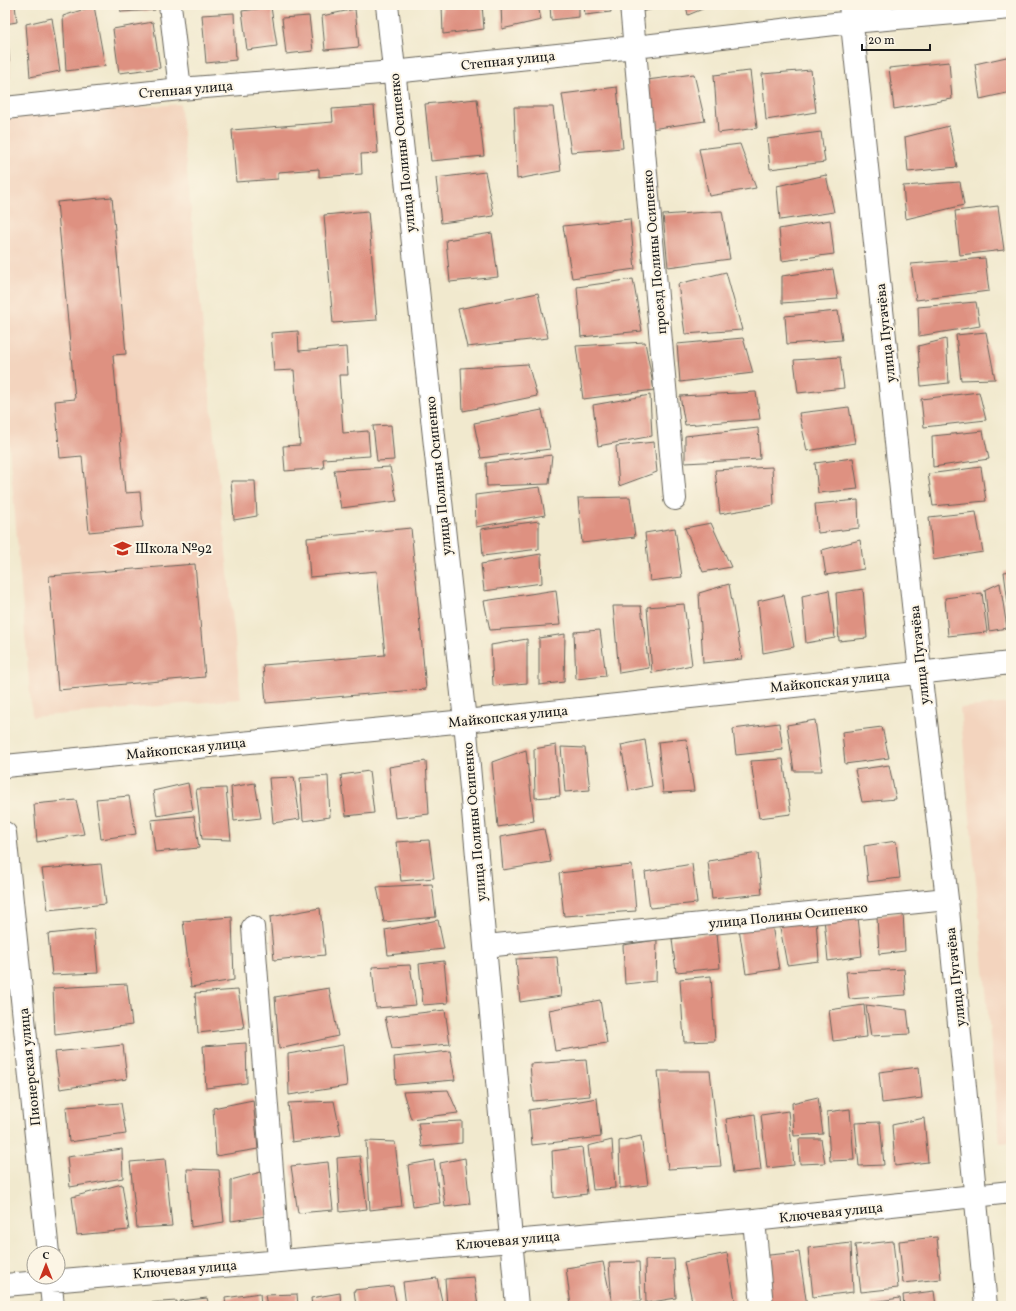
<svg xmlns="http://www.w3.org/2000/svg" width="1016" height="1311" viewBox="0 0 1016 1311" font-family="Vollkorn,serif">
  <style>
    .built { fill: #f3d4be }
    .building { fill: #de9181 }
    .lines { fill: none; stroke-linecap: round; stroke-linejoin: round }
    .minor-casing { stroke: #67645a; stroke-width: 24 }
    .minor { stroke: #fff; stroke-width: 22 }
    .labels { text-anchor: middle; stroke-width: 4; stroke-linejoin: round; paint-order: stroke }
    .street-label { font-size: 14px; fill: #1c1c1c; stroke: #fcf5e5 }
    .poi-label { font-size: 14px; fill: #1c1c1c; stroke: #fcf5e5; text-anchor: start }
  </style>
  <rect width="100%" height="100%" fill="#fcf5e5"/>
  <filter id="ink" filterUnits="userSpaceOnUse"><feTurbulence type="fractalNoise" baseFrequency=".025" numOctaves="2"/><feDisplacementMap in="SourceGraphic" scale="8" xChannelSelector="R" yChannelSelector="G"/><feConvolveMatrix kernelMatrix="1 2 1 2 8 2 1 2 1" color-interpolation-filters="sRGB"/></filter>
  <filter id="wash" filterUnits="userSpaceOnUse"><feTurbulence type="fractalNoise" baseFrequency=".012" numOctaves="4" result="noise"/><feDisplacementMap in="SourceGraphic" scale="16" xChannelSelector="R" yChannelSelector="G"/><feGaussianBlur stdDeviation="0.9" result="paint"/><feColorMatrix in="noise" values="0 0 0 0 0 0 0 0 0 0 0 0 0 0 0 0 0 1.4 0 .05"/><feComposite in="paint" operator="in"/></filter>
  <g filter="url(#wash)">
    <rect width="100%" height="100%" fill="#f1e9ce"/>
    <path class="built" d="M180,104L241,699L32,717L5,397V118Z
      M1011,703V1142L1000,1143L960,708Z"/>
    <g id="blocks">
      <path class="building" d="M5,5H15L17,22L5,24Z
        M120,5H155V10L121,12Z
        M442,5H482L484,29L443,34Z
        M501,5H538L541,20L502,29Z
        M550,5H579V17L551,20Z
        M584,5H610L611,12L585,15Z
        M635,5H669V6L635,13Z
        M686,5H712L688,15Z
        M94,6L105,66L66,71L63,16Z
        M271,7L277,46L247,50L242,11Z
        M355,9L359,47L325,50L322,16Z
        M234,13L236,60L206,63L202,15Z
        M309,16L313,51L286,54L282,18Z
        M52,18L60,71L30,77L26,24Z
        M153,22L160,68L119,73L113,29Z
        M8,36L10,78H5V37Z
        M1011,56V92L980,99L975,64Z
        M949,62L952,99L894,109L889,68Z
        M811,70L816,112L766,120L762,74Z
        M750,71L757,128L718,133L714,75Z
        M694,74L705,121L651,129L647,80Z
        M617,87L623,148L571,152L562,94Z
        M477,99L484,156L431,161L425,104Z
        M374,106L378,153L361,154L362,174L319,177V169L278,172V179L236,182L232,130L333,122L332,109Z
        M514,107H553L561,171L517,179Z
        M949,126L957,167L908,172L905,137Z
        M821,132L825,162L770,169L767,139Z
        M740,144L756,188L709,196L699,149Z
        M485,172L494,216L441,223L436,178Z
        M826,175L834,212L780,220L777,186Z
        M960,182L964,205L906,219L903,186Z
        M112,197L126,354L113,355L125,493L140,492L143,527L89,532L82,456L60,458L55,401L75,399L57,202Z
        M998,206L1004,250L960,255L955,211Z
        M368,211L377,320L333,323L324,215Z
        M722,211L730,259L668,267L663,215Z
        M630,219L635,269L572,278L563,226Z
        M830,220L834,254L782,261L779,229Z
        M492,233L498,277L450,282L446,240Z
        M985,258L989,291L916,300L911,264Z
        M833,269L838,299L782,303V276Z
        M726,272L742,330L685,334L678,284Z
        M633,279L642,331L581,337L577,287Z
        M538,293L548,338L467,347L458,309Z
        M976,302L980,326L919,336L918,307Z
        M838,311L842,340L787,344L785,316Z
        M298,331L299,351L346,347L348,375H339L343,433L368,431L370,456L323,459L324,468L285,471L283,446L300,445L294,370L274,371L271,333Z
        M986,332L995,379L961,380L956,335Z
        M743,338L753,373L680,382L677,344Z
        M946,339L949,383L921,386L918,346Z
        M645,342L654,390L583,399L576,346Z
        M840,357L844,388L798,393L794,360Z
        M528,364L537,396L463,411L461,368Z
        M756,392L760,419L685,425L680,396Z
        M979,392L986,420L924,427L921,399Z
        M650,395L652,436L598,446L593,405Z
        M849,407L855,443L807,451L799,413Z
        M542,410L550,449L481,458L474,423Z
        M391,425L394,460L377,461L373,426Z
        M758,428L760,459L685,463V436Z
        M983,431L989,459L933,467L932,436Z
        M654,442L657,472L619,486L616,446Z
        M552,455L549,484L487,486L486,463Z
        M853,458L858,489L818,493L815,463Z
        M390,467L397,501L341,508L334,470Z
        M772,467L774,505L720,514L715,470Z
        M981,467L986,501L933,506L928,474Z
        M231,481H255L257,516L234,520Z
        M540,487L545,515L476,527L475,495Z
        M630,497L635,537L582,543L578,498Z
        M858,500L859,528L818,533L815,504Z
        M976,512L983,552L933,560L929,517Z
        M539,521V549L483,556L481,529Z
        M711,523L731,567L703,572L685,528Z
        M411,528L426,689L266,703L263,665L385,655L377,571L310,577L307,538Z
        M675,528L682,577L650,581L645,533Z
        M860,540L864,569L826,575L822,550Z
        M541,554L542,583L484,591L481,564Z
        M195,564L205,677L58,690L49,576Z
        M1011,571V619H1010L1004,572Z
        M1000,583L1007,628L989,631L985,590Z
        M729,584L742,659L703,663L699,593Z
        M863,589L867,638L839,641L836,593Z
        M556,590L560,625L490,630L484,601Z
        M829,590L835,638L806,643L802,596Z
        M982,593L987,632L948,636L945,598Z
        M784,595L794,647L763,653L758,601Z
        M684,604L692,665L652,673L647,607Z
        M613,606H641L649,668L619,673Z
        M600,630L606,676L576,679L574,632Z
        M565,634L564,682L539,685V638Z
        M527,639V683L493,686L491,645Z
        M815,720L822,771H794L787,725Z
        M779,723L783,750L736,755L733,729Z
        M882,727L889,758L845,764L842,732Z
        M686,739L694,791L663,793L658,742Z
        M645,740L652,786L629,791L621,745Z
        M556,745L560,796L535,798L534,749Z
        M561,747L585,748L590,790L565,792Z
        M526,750L534,821L498,827L492,762Z
        M783,759L791,814L759,818L751,761Z
        M426,761L429,814L395,818L389,767Z
        M889,765L896,799L862,802L855,770Z
        M369,771L374,813L346,816L341,775Z
        M328,776L330,817L303,821L300,778Z
        M294,777L300,819L273,823L269,778Z
        M188,783L193,810L157,816L153,791Z
        M255,783L261,818L234,821L231,787Z
        M226,788L231,840L202,839L196,789Z
        M129,796L136,834L101,839L96,799Z
        M76,800L84,834L37,842L34,804Z
        M194,816L199,848L155,852L151,820Z
        M544,829L551,862L503,870L500,837Z
        M429,840L434,878L401,881L396,842Z
        M896,841L900,878L868,882L864,846Z
        M758,853L762,894L712,899L708,861Z
        M101,864L106,904L48,910L42,869Z
        M692,864L697,903L650,908L645,872Z
        M632,865L636,911L564,916L559,873Z
        M432,884L436,917L384,922L377,887Z
        M320,908L325,955L274,960L270,917Z
        M903,912L905,951L879,954L877,917Z
        M232,917L234,980L191,987L183,921Z
        M858,917L862,956L828,961L824,918Z
        M816,919L819,961L787,965L779,922Z
        M438,920L444,949L388,955L385,930Z
        M772,925L779,969L746,974L739,928Z
        M94,929L98,973L52,975L48,934Z
        M717,933L720,968L676,972L672,939Z
        M657,940L656,981L625,984L623,945Z
        M557,957L561,996L520,1002L516,959Z
        M444,961L448,1003L423,1005L419,964Z
        M410,965L416,1005L376,1008L372,967Z
        M904,969L906,995L849,999L846,972Z
        M711,976L715,1041L684,1042L680,979Z
        M127,984L132,1025L55,1035L53,988Z
        M329,988L338,1036L279,1049L275,997Z
        M238,990L244,1028L198,1033L195,993Z
        M600,1000L607,1043L555,1051L549,1010Z
        M864,1005L867,1037L833,1041L829,1010Z
        M866,1005L907,1010L910,1034L871,1036Z
        M445,1010L450,1044L392,1049L385,1017Z
        M246,1043L247,1083L206,1088L203,1046Z
        M123,1045L127,1079L60,1089L55,1052Z
        M343,1045L347,1086L289,1095L288,1054Z
        M450,1051L455,1080L396,1085L394,1057Z
        M586,1060L590,1096L533,1101L530,1064Z
        M919,1067L922,1098L882,1103L879,1072Z
        M658,1071H710L721,1166L668,1169Z
        M448,1090L458,1113L411,1119L403,1092Z
        M818,1097L823,1134L794,1136L792,1103Z
        M597,1098L601,1137L532,1145L529,1110Z
        M253,1100L258,1149L216,1156L213,1108Z
        M334,1101L341,1135L292,1142L288,1103Z
        M121,1103L126,1134L69,1142L66,1107Z
        M850,1109L854,1160L830,1161L827,1112Z
        M788,1111L794,1165L767,1168L761,1115Z
        M755,1114L761,1170L733,1173L726,1119Z
        M924,1118L928,1162L895,1166L892,1125Z
        M462,1121V1143L422,1147L418,1123Z
        M880,1122L884,1165L859,1166L855,1123Z
        M641,1136L648,1185L620,1188L619,1141Z
        M799,1139H821L825,1163L800,1164Z
        M612,1140L615,1188L593,1190L588,1146Z
        M366,1141L395,1142L402,1206L370,1210Z
        M582,1147L587,1194L554,1198L552,1151Z
        M122,1149L123,1178L70,1187L67,1157Z
        M360,1156L367,1209L340,1212L337,1158Z
        M465,1158L470,1204L445,1207L440,1163Z
        M165,1159L172,1226L137,1228L130,1162Z
        M434,1160L440,1203L413,1207L408,1165Z
        M328,1162L333,1210L298,1213L291,1166Z
        M187,1169L219,1170L224,1222L191,1227Z
        M261,1172L267,1216L231,1221V1180Z
        M122,1184L129,1230L77,1235L72,1197Z
        M937,1237L941,1279L903,1283L899,1241Z
        M893,1241L898,1288L861,1292L855,1245Z
        M851,1243L853,1292L813,1297L808,1248Z
        M799,1252L807,1306H767L760,1256Z
        M727,1253L736,1306H693L684,1262Z
        M674,1259L676,1298L646,1303L645,1260Z
        M603,1262L612,1303L609,1263L639,1262L641,1301L582,1306H571L566,1268Z
        M474,1277L478,1306H447L445,1279Z
        M437,1278L443,1306H406L403,1282Z
        M393,1286L397,1306H356L354,1290Z
        M934,1291L936,1306H904L903,1295Z
        M260,1293L261,1306H226L225,1298Z
        M340,1293L341,1306H312L311,1298Z
        M297,1294L298,1306H267L265,1295Z
        M207,1298L209,1306H180V1301Z
        M900,1298L901,1306H872V1302Z
        M177,1301V1306H145V1303Z"/>
    </g>
  </g>
  <g filter="url(#ink)">
    <use href="#blocks" fill-opacity="0" stroke="#67645a" stroke-width="1"/>
    <g class="lines">
      <defs>
        <path id="minor" d="M170,5L180,89
          M387,5L465,721L517,1306
          M631,5L675,499
          M850,5L920,671L947,899L986,1306
          M5,108L180,89L393,72L635,47L852,22L1011,8
          M5,766L465,721L1011,663
          M5,833L48,1253
          M253,927L279,1261
          M486,946L947,899
          M754,1220L762,1306
          M50,1277L53,1306
          M5,1285L754,1220L1011,1192"/>
      </defs>
      <use href="#minor" class="minor-casing"/>
      <use href="#minor" class="minor"/>
    </g>
  </g>
  <defs>
    <symbol id="school-bare" viewBox="-9 -9 18 18"><path d="M0-5L7-2L0 1L-7-2ZM-4 1L0 2.5L4 1V4Q0 6-4 4Z" fill="#c8321e" stroke="#fcf5e5" stroke-width="2.5" paint-order="stroke"/></symbol>
  </defs>
  <g fill-rule="evenodd">
    <use href="#school-bare" x="110" y="536" width="25" height="25"/>
  </g>
  <g class="labels">
    <g class="street-label">
      <text transform="translate(508 60) rotate(-6)" y="5">Степная улица</text>
      <text transform="translate(186 89) rotate(-5)" y="5">Степная улица</text>
      <text transform="translate(402 153) rotate(-96)" y="5">улица Полины Осипенко</text>
      <text transform="translate(654 252) rotate(-95)" y="5">проезд Полины Осипенко</text>
      <text transform="translate(885 333) rotate(-96)" y="5">улица Пугачёва</text>
      <text transform="translate(438 476) rotate(-96)" y="5">улица Полины Осипенко</text>
      <text transform="translate(919 655) rotate(-96)" y="5">улица Пугачёва</text>
      <text transform="translate(830 681) rotate(-6)" y="5">Майкопская улица</text>
      <text transform="translate(508 716) rotate(-6)" y="5">Майкопская улица</text>
      <text transform="translate(186 748) rotate(-6)" y="5">Майкопская улица</text>
      <text transform="translate(474 822) rotate(-95)" y="5">улица Полины Осипенко</text>
      <text transform="translate(788 915) rotate(-6)" y="5">улица Полины Осипенко</text>
      <text transform="translate(955 977) rotate(-96)" y="5">улица Пугачёва</text>
      <text transform="translate(29 1067) rotate(-96)" y="5">Пионерская улица</text>
      <text transform="translate(831 1212) rotate(-6)" y="5">Ключевая улица</text>
      <text transform="translate(508 1240) rotate(-5)" y="5">Ключевая улица</text>
      <text transform="translate(185 1269) rotate(-5)" y="5">Ключевая улица</text>
    </g>
    <g class="poi-label">
      <text x="135" y="553">Школа №92</text>
    </g>
  </g>
  <rect width="1016" height="1311" fill="none" stroke="#fcf5e5" stroke-width="20"/>
  <g transform="translate(46 1265)"><circle r="19" fill="#fcf5e5" stroke="#a29e95"/>
  <path d="M0-3L7 15L0 10L-7 15Z" fill="#c8321e"/>
  <text y="-6" font-size="11" font-weight="bold" text-anchor="middle" fill="#1c1c1c">С</text>
  </g>
  <path d="M862 44v6h68v-6" fill="none" stroke="#1c1c1c" stroke-width="2"/>
  <text x="868" y="44" font-size="12" fill="#1c1c1c" stroke="#fcf5e5" stroke-width="3" paint-order="stroke">20 m</text>
</svg>
